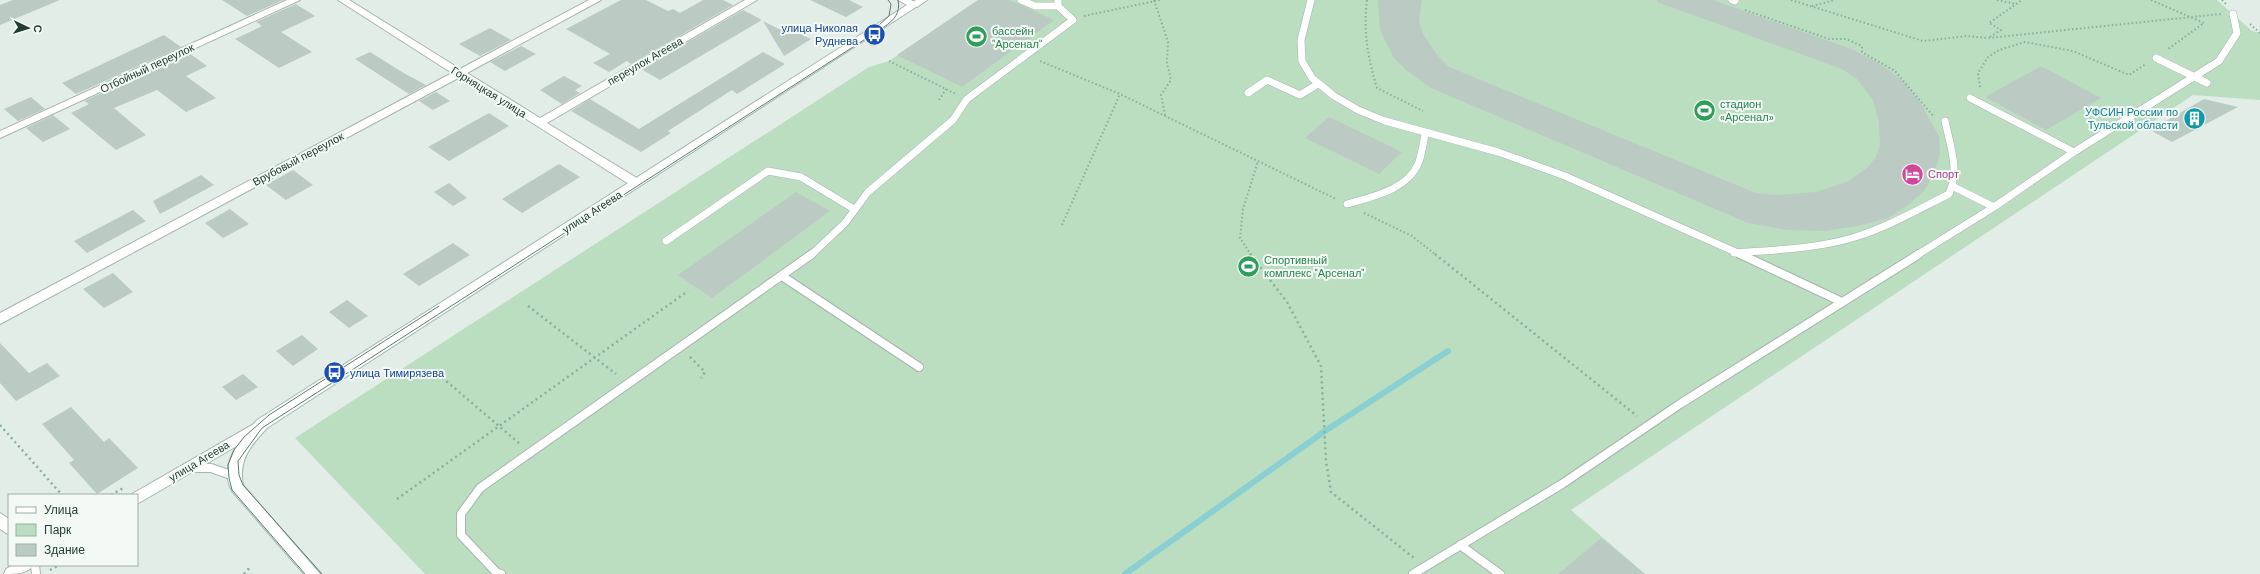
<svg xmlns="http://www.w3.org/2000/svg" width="2260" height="574" viewBox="0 0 2260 574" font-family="'DM Sans',sans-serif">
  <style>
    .green { fill: #bbdec1 }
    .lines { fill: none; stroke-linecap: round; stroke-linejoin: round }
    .stream { stroke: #8acfd2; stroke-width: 6 }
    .building { fill: #bbcac3 }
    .lane-far1-casing { stroke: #a5b5ad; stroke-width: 8 }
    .lane-casing { stroke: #a5b5ad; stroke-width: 10 }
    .street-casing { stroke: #a5b5ad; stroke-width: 2 }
    .secondary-casing { stroke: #a1b9ae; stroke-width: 2 }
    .path-far1 { stroke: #83b19d; stroke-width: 2; stroke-dasharray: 1.5 2.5; stroke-linecap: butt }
    .path { stroke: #83b19d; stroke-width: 2.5; stroke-dasharray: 2 3.5; stroke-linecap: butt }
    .lane-far1 { stroke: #fff; stroke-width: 7 }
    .lane { stroke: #fff; stroke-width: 8 }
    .street { fill: #fff; fill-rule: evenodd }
    .secondary { fill: #fff; fill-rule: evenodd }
    .tram { stroke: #5d7a6f; stroke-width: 1 }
    .labels { text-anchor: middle; stroke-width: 4; stroke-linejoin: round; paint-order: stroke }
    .transit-label { font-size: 11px; fill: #164399; stroke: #f3f9f5; text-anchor: end }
    .leisure-label { font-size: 11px; fill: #27864d; stroke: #f3f9f5; text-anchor: start }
    .street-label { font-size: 11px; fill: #223e33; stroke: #f3f9f5 }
    .culture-label { font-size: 11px; fill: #0d838f; stroke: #f3f9f5; text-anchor: end }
    .hotel-label { font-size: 11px; fill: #b23c85; stroke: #f3f9f5; text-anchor: start }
  </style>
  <rect width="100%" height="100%" fill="#e3ede7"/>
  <path class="green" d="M978,0H2217L2252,31L2260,33V100L2193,95L1571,510L1645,574H425L295,438L869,67L889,61Z"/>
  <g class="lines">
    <path class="stream" d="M1125,574L1325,431L1448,351"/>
  </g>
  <path class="building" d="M13,0H60L0,25V5Z
    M222,0H283L247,16Z
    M621,0H646L668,11L673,9L680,13L703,0H723L733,5L631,64L627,61L609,72L593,63L610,54L566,29Z
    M810,0H849L863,7L846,17Z
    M978,0H1009L1054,20L962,87L897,55Z
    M1378,0H1422L1419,22L1423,34L1438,56L1449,67L1756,193L1777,195L1816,192L1847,182L1868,167L1876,157L1880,145L1879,122L1873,100L1857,79L1842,69L1657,2V0H1713L1854,50L1879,63L1903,81L1920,102L1939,136L1940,154L1934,174L1924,191L1908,205L1888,218L1858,226L1824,231L1787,230L1748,223L1431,88L1406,70L1394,58L1380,30Z
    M296,4L315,16L281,32L312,52L279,68L235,39L262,26L256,22Z
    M743,10L762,20L660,80L641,69Z
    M763,21L789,34L794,31L811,39L784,56Z
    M490,28L511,40L480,56L459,44Z
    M164,35L181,47L76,94L62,83Z
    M521,46L536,54L505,71L490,62Z
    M370,52L402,72L426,85L409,94L355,59Z
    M763,52L785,64L737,94L732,90L668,131L671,133L641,152L571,111L590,99L639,129Z
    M189,53L207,66L186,76L216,98L186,112L157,90L114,108L146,135L116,150L71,113L89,104L84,101Z
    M2041,66L2101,98L2046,130L1985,97Z
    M564,76L582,86L575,90L580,93L562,104L540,90Z
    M436,92L450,101L433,110L419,101Z
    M31,97L45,109L18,121L4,109Z
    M2204,99L2238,107L2172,142L2150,130Z
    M489,113L509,126L449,161L428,147Z
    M53,115L70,129L43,142L26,128Z
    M1329,117L1402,152L1379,174L1305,138Z
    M559,164L580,177L522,213L502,199Z
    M293,170L313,185L286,200L266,185Z
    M201,175L214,185L160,214L153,201Z
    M449,183L467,198L453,206L434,192Z
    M796,192L830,211L712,298L678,275Z
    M230,209L249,224L223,238L205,223Z
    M133,210L146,221L87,253L74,241Z
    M453,243L470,255L419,286L403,274Z
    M113,273L133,292L104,308L83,289Z
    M347,300L368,316L349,328L329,312Z
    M302,335L318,349L293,366L276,351Z
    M0,343L29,373L47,363L60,376L16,401L0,383Z
    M243,374L258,387L236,400L222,387Z
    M71,407L104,442L109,438L138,468L97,494L69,463L74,460L42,424Z
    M1601,538L1645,574H1558Z"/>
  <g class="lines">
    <defs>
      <path id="lane-far1" d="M1021,0L1035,6H1058
        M1311,0L1301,40L1302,61L1312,78L1334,96L1358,110L1385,121L1498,152L1565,176L1742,255
        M1732,0L1735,1
        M2156,58L2207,83
        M1248,93L1267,80L1300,95L1318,84
        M1970,98L2074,152
        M1954,187L1994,207
        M1347,204C1371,197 1407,190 1418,164C1422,155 1423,144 1425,134
        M666,241L768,171L801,177L854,209
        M1734,253C1773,250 1814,249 1852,238C1886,228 1917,210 1949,194C1960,170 1950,145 1945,121
        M811,255L845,223L868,192L953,120L967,99L1073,20L1058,6V0
        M1917,255L1994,207L2074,152L2219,61L2237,33L2233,14"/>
      <path id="lane" d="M1740,254L1842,302
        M782,276L919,367
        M190,468H211L234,476
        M1460,545L1500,574
        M35,565L36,574
        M501,574L497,573L461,535V514L480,488L812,254
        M1413,574L1562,484L1680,404L1919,254"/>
      <path id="street" d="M287,0H300L0,138V131Z
        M338,0H349L460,69L589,0H601L467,73L540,118L745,0H757L547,123L640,180L642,183L640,186H632L460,77L0,324V313L452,73Z
        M916,0H927L917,7H911V3Z
        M259,421L264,422L266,426L264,430L137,504V495L132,494Z
        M0,513L9,519V535L0,529Z
        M13,565H33C28,574 15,574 4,574L6,569Z"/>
      <path id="secondary" d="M898,0H911L919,5L267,428C251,445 238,460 243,485L320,574H304L232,491C218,464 240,440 257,420L907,5Z"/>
    </defs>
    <use href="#lane-far1" class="lane-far1-casing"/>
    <use href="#lane" class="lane-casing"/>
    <use href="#street" class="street-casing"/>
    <use href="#secondary" class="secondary-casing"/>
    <path class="path-far1" d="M1154,0L1168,42L1167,63L1171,80L1161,95L1165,115
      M1367,0C1363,31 1368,59 1377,88L1423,111
      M1791,0L1923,41L1967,36L1988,38L2221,14
      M1997,0L2016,4
      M2151,0L2204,23L2168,49
      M2222,0L2226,4
      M1812,6L1835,0
      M1745,10L1829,39H1846L1862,46V52L1895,71L1934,117
      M1084,16L1160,0
      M2250,24L2260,33
      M1990,37L2001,30L1989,23L2022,0
      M889,61L956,94
      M1040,61L1120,94L1336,199
      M1980,87L1978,73L1988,57L1999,50L2025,42L2073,51L2129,75L2146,64
      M939,100L946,89
      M1364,213L1412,236L1436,255
      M1062,225L1120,94
      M1251,255L1240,238L1243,209L1258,161"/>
    <path class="path" d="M1250,254L1287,302L1321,366L1326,461L1331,492L1414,558
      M1435,254L1637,416
      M528,306L616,374
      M690,357L705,372L701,378
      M438,374L520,444
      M0,425L62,495
      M111,495L125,487
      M397,499L688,291
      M50,570L59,565
      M244,574L250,567"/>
    <use href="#lane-far1" class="lane-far1"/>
    <use href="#lane" class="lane"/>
    <use href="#street" class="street"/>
    <use href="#secondary" class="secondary"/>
    <path class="tram" d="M879,25L889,16L891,4L888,0
      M305,574L232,490L229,478L228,465L234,450L244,437L269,415L439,306
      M322,574L243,485L239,475L238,461L262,428L884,27C894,20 901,13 898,0"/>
  </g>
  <defs>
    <symbol id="bus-disc" viewBox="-11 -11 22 22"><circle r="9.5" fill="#1a4fb4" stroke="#f3f9f5"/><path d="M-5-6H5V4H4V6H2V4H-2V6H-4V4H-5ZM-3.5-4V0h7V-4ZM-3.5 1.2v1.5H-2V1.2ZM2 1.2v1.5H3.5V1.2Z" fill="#fff"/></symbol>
    <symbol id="stadium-disc" viewBox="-11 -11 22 22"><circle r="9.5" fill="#2e9e5b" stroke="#f3f9f5"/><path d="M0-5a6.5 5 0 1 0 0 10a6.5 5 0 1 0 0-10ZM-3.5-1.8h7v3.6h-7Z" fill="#fff"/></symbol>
    <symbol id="building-disc" viewBox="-11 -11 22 22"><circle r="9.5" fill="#0f9aa8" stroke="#f3f9f5"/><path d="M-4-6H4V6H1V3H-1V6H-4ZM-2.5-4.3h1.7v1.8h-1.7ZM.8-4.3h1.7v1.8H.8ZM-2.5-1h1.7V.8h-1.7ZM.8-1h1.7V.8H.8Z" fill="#fff"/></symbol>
    <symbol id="hotel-disc" viewBox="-11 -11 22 22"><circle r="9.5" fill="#d1479c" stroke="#f3f9f5"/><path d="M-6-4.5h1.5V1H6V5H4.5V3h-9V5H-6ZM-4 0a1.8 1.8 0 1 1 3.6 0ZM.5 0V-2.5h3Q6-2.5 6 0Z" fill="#fff"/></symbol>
  </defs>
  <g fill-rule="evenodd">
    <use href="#bus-disc" x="862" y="22" width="25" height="25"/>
    <use href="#stadium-disc" x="964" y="24" width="25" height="25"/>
    <use href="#stadium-disc" x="1692" y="98" width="25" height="25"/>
    <use href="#building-disc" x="2182" y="106" width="25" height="25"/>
    <use href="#hotel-disc" x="1900" y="162" width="25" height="25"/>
    <use href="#stadium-disc" x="1236" y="254" width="25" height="25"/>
    <use href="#bus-disc" x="322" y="360" width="25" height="25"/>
  </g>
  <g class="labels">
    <g class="transit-label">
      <text x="858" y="32">улица Николая<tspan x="858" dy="13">Руднева</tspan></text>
      <text x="350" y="377" text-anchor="start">улица Тимирязева</text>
    </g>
    <g class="leisure-label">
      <text x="992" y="35">бассейн<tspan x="992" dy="13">"Арсенал"</tspan></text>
      <text x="1720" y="108">стадион<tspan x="1720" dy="13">«Арсенал»</tspan></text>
      <text x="1264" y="264">Спортивный<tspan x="1264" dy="13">комплекс "Арсенал"</tspan></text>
    </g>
    <g class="street-label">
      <text transform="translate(645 61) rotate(-30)" y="4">переулок Агеева</text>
      <text transform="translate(147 68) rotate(-25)" y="4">Отбойный переулок</text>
      <text transform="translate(489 92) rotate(32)" y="4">Горняцкая улица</text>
      <text transform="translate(298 159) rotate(-28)" y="4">Врубовый переулок</text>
      <text transform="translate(592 212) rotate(-33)" y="4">улица Агеева</text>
      <text transform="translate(199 461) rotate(-31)" y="4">улица Агеева</text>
    </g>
    <g class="culture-label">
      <text x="2178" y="116">УФСИН России по<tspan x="2178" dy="13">Тульской области</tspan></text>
    </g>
    <g class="hotel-label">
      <text x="1928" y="178">Спорт</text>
    </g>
  </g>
  <rect x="8" y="494" width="130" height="72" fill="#f3f9f5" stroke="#9faea7"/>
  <rect x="16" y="507" width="20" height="6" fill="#ffffff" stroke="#9faea7"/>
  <text x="44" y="514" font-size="12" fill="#223e33">Улица</text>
  <rect x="16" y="524" width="20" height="12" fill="#bbdec1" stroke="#9faea7"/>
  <text x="44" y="534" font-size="12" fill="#223e33">Парк</text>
  <rect x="16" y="544" width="20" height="12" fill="#bbcac3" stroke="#9faea7"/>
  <text x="44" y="554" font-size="12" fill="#223e33">Здание</text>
  <g transform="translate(28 28) rotate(94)" stroke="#f3f9f5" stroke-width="3" paint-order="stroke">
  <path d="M0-3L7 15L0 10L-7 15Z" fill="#223e33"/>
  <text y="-6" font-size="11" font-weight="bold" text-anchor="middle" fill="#223e33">С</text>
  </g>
</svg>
